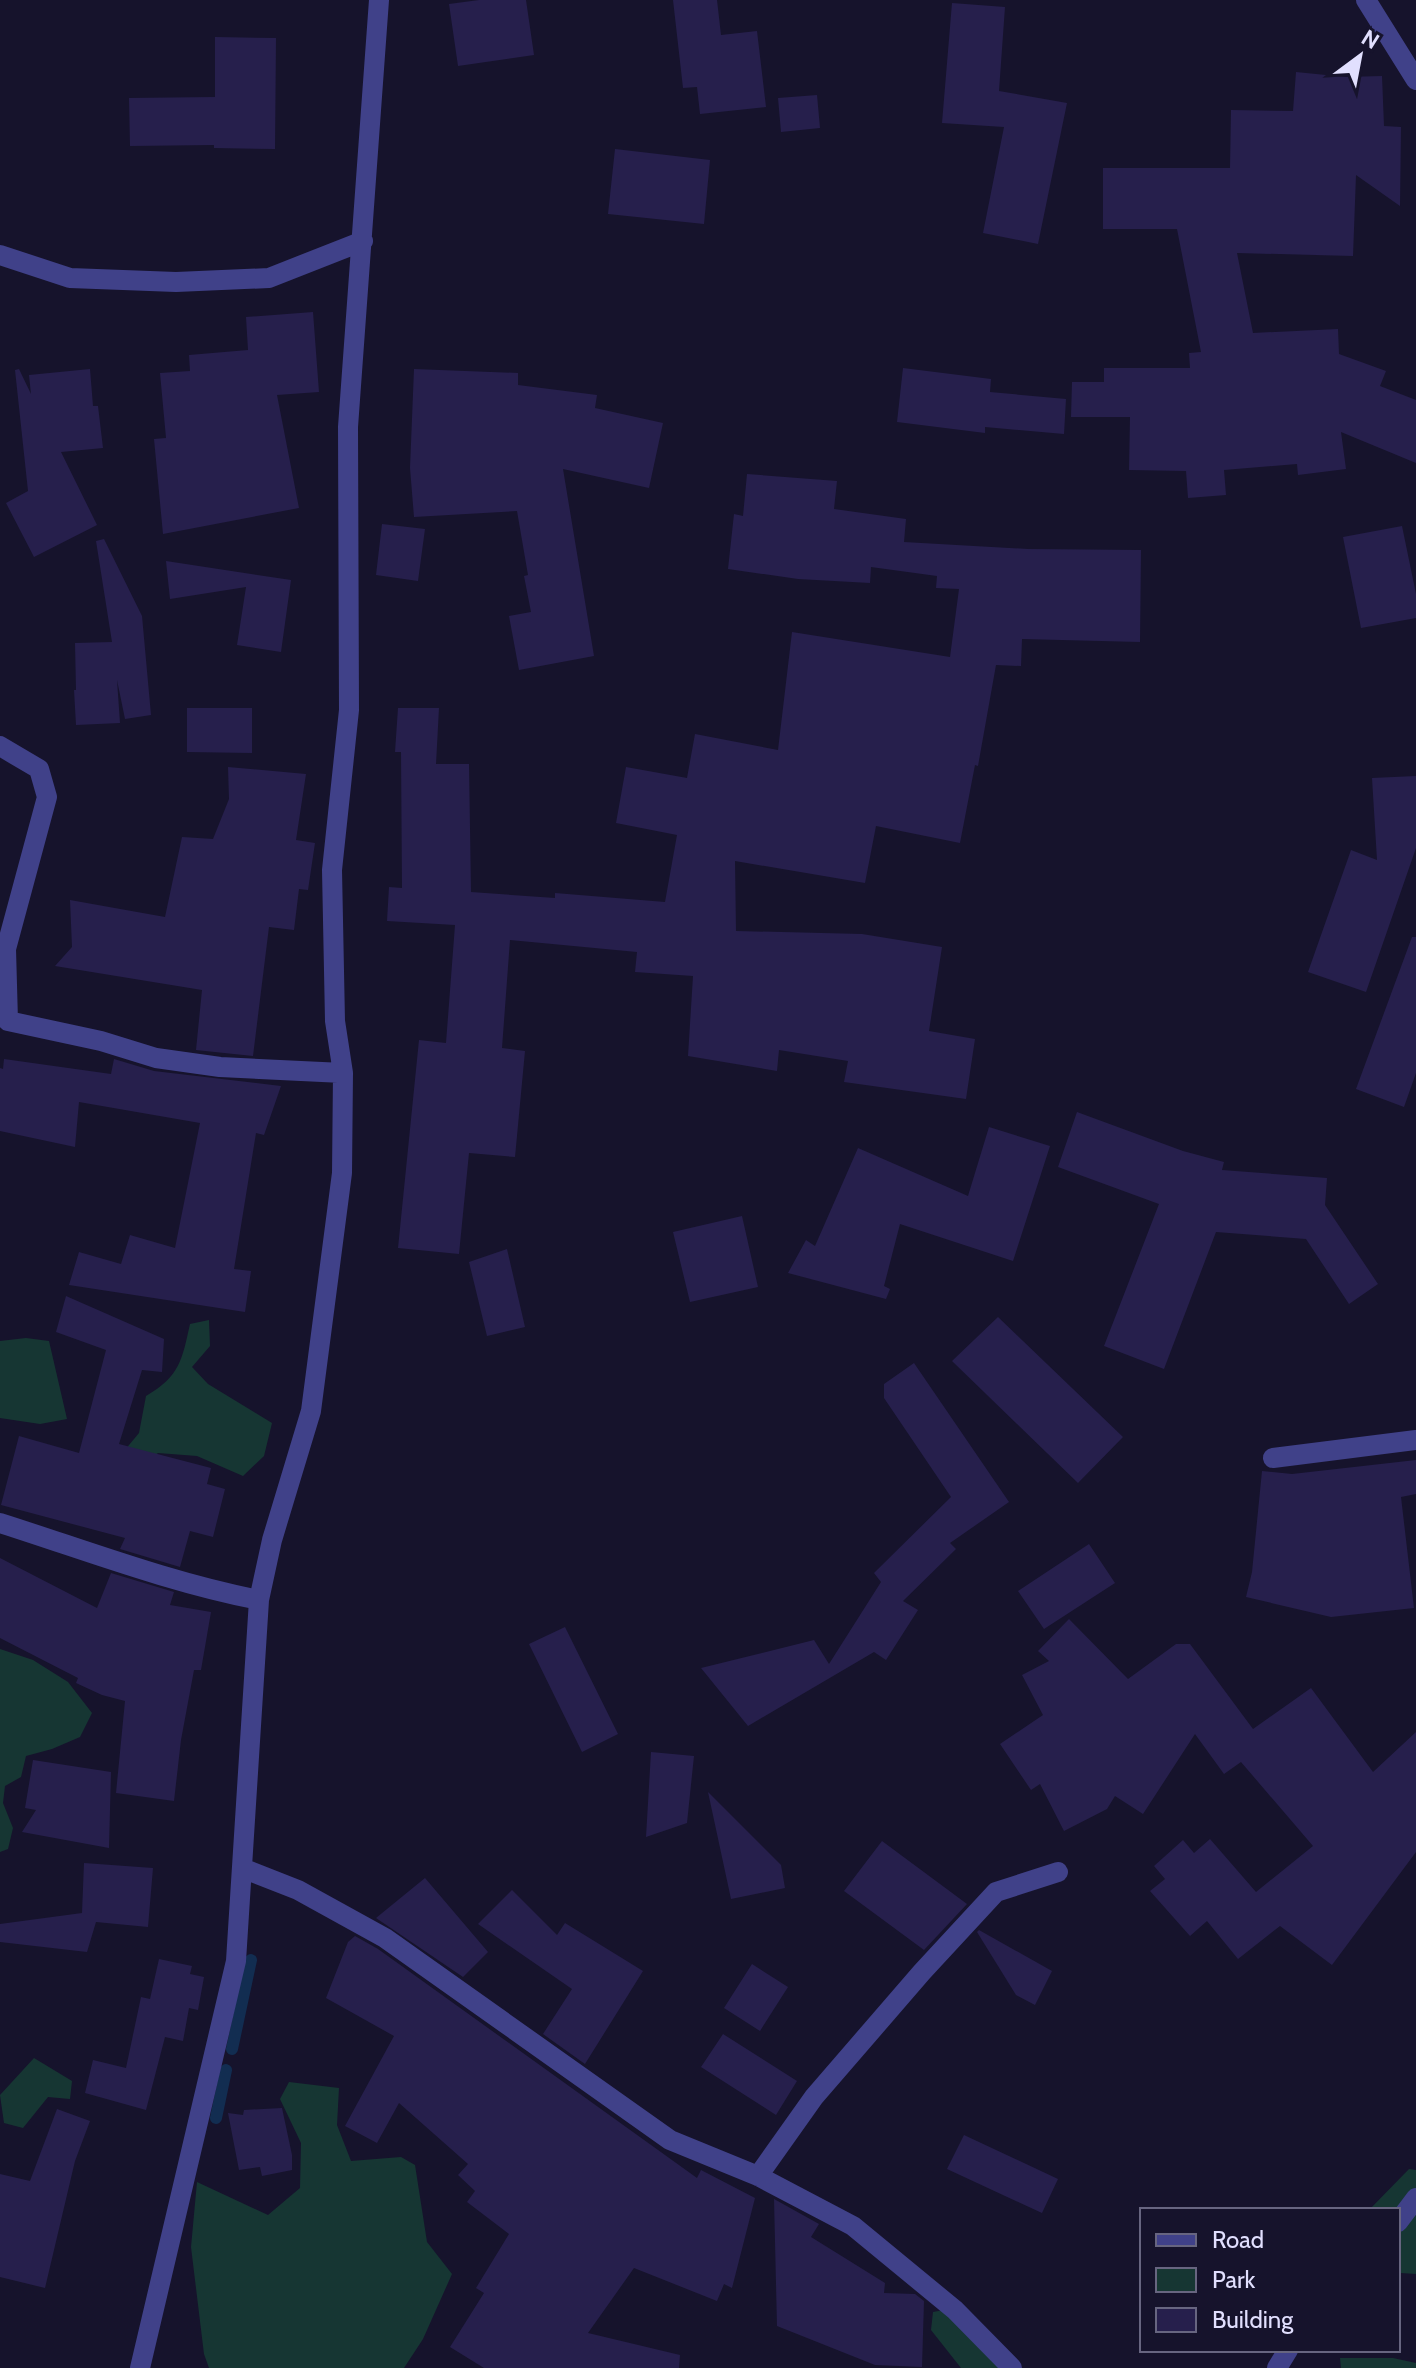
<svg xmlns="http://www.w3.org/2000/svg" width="1416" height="2368" viewBox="0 0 1416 2368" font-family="Cabin,sans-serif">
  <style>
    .green { fill: #163633 }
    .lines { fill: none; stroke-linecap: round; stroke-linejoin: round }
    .stream { stroke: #122d51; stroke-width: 12 }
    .building { fill: #261f4c }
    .minor { stroke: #404189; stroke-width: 20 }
  </style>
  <rect width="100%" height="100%" fill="#16132c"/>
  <path class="green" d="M209,1320L210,1346L192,1367L208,1384L272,1423L264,1456L243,1476L197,1456L158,1453L138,1468L124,1451L139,1433L146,1396C180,1376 182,1360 190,1324Z
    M26,1338L49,1341L67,1419L40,1424L0,1418V1341Z
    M0,1649L33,1660L68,1682L92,1713L80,1737L52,1749L26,1756L21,1777L5,1786L3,1803L13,1828L8,1849L0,1852Z
    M34,2058L72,2081L70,2099L48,2097L23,2128L4,2123L0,2095Z
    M289,2082L339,2088L337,2125L351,2161L401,2157L415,2165L427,2242L452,2274L423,2339L404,2368H209L204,2354L191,2247L197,2182L268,2215L300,2188L301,2143L280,2099Z
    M1409,2169L1416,2170V2274L1401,2273L1398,2287V2210H1369Z
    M944,2310L1001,2368H961L931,2330L933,2312Z
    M1340,2358H1393L1416,2363V2368H1341Z"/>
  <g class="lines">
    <path class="stream" d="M232,2049L251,1960
      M216,2118L226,2070"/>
  </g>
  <path class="building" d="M479,0H526L534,55L458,66L449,4Z
    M673,0H717L721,35L757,31L766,107L700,114L697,87L683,88Z
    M952,3L1005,7L999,91L1067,103L1038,244L983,233L1004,127L942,123Z
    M215,37L276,38L275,149L214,148V145L130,146L129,98L215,97Z
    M1296,72L1346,77L1382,76L1384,126L1401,127L1400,206L1356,175L1353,256L1237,253L1253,333L1338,329L1339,354L1386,371L1380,386L1416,400V463L1341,432L1346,469L1298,475L1297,464L1224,470L1226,495L1188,498L1186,471L1129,470L1130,417H1071L1072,382H1104V368H1190L1189,353L1201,352L1177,229H1103V168H1230L1231,110L1293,111Z
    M817,95L820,128L781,132L778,98Z
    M615,149L710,160L704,224L608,214Z
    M313,312L319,392L277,395L299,508L163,534L154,439L166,438L160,373L190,371L189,355L248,350L246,317Z
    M903,368L991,379L990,392L1066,399L1064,434L985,427V433L897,422Z
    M19,369L31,394L29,375L90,369L93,406H98L103,448L61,452L97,525L34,557L6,503L28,491L15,370Z
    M414,369L518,373V385L597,395L595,408L663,423L649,488L563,469L594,656L519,670L509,616L531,612L524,576L528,575L517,511L414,517L410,468Z
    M747,474L837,481L834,509L906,519L904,542L1028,549L1141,550L1140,642L1022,639L1021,666L996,665L978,766L975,765L960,843L876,826L865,883L735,861L736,931L862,934L942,947L929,1031L975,1039L966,1099L844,1082L848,1061L779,1050L777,1071L688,1056L693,976L635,972L637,952L510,940L502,1048L525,1051L515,1157L469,1153L459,1254L398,1248L419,1040L446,1043L455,925L387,921L389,887L402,888L401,752H395L398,708H439L436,764H469L471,892L555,898V893L665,902L677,835L616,823L626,767L687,778L695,734L778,750L792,632L950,657L959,589L936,588L937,576L871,567L870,583L798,579L728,569L734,514L743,516Z
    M382,524L425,529L418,581L376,575Z
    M1402,526L1416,594V618L1361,628L1343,537Z
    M104,539L142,616L151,715L125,719L117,680L120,723L76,725L74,690H76L75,643L112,642L96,541Z
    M166,561L291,580L281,652L237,645L246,587L170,599Z
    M187,708H252V753L187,752Z
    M228,767L306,774L296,840L315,843L308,890L299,889L294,930L269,927L253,1056L196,1050L202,990L55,966L72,947L70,900L165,917L182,837L213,839L229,799Z
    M1416,776V848L1366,992L1308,972L1351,850L1377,860L1372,778Z
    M1412,937H1416V1073L1404,1107L1356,1089Z
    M4,1059L111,1074L114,1059L154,1071L281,1086L264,1135L256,1133L234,1269L251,1271L245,1312L69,1285L79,1252L121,1264L130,1235L175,1248L200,1123L79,1102L75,1147L0,1131V1068L3,1069Z
    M1077,1112L1183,1151L1224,1162L1222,1170L1327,1178L1325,1205L1378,1284L1349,1304L1306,1239L1216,1232L1164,1369L1104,1346L1159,1204L1058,1167Z
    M989,1127L1050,1146L1013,1261L900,1224L884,1286L890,1289L886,1299L788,1273L806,1240L815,1246L858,1148L968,1196Z
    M742,1216L758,1287L690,1302L673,1232Z
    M507,1249L525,1327L487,1336L469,1262Z
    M66,1296L164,1339L162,1372L142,1370L119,1444L211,1468L207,1484L225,1489L213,1537L190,1531L180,1567L120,1549L125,1538L1,1505L19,1436L79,1453L106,1350L56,1332Z
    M998,1317L1123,1437L1078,1483L952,1361Z
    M914,1363L1009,1502L950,1543L956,1549L903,1601L918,1610L886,1660L874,1652L748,1726L701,1668L814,1640L829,1664L881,1582L874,1573L951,1497L884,1398V1384Z
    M1416,1460V1494L1401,1497L1414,1608L1331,1617L1246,1597L1252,1572L1262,1471L1292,1474Z
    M1089,1544L1115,1583L1044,1629L1018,1591Z
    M0,1558L97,1608L111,1573L174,1592L170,1605L211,1612L201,1670H194L181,1740L174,1801L116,1793L125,1701L102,1695L76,1683L78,1678L0,1638Z
    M1069,1619L1128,1679L1176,1644H1190L1253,1729L1311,1688L1373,1772L1416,1732V1852L1332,1965L1280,1926L1238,1959L1207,1921L1190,1936L1150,1891L1165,1879L1154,1866L1183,1840L1194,1853L1210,1839L1256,1892L1313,1846L1241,1762L1224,1774L1195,1734L1143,1814L1115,1796L1107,1809L1064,1831L1040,1784L1031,1790L1000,1744L1043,1715L1022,1675L1049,1661L1038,1651Z
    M565,1627L618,1734L582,1752L529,1644Z
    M651,1752L694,1756L687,1823L646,1837Z
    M33,1760L111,1772L109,1848L22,1832L36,1810L25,1808Z
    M708,1792L781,1865L785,1888L731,1899Z
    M882,1841L967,1904L924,1950L844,1891Z
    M84,1863L153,1868L148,1927L96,1922L87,1952L0,1942V1924L82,1913Z
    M425,1878L488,1952L463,1977L376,1918Z
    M512,1890L557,1935L565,1923L643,1971L585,2064L543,2034L572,1989L478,1924Z
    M979,1930L1052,1971L1035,2005L1016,1995L977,1932Z
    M355,1936L378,1949L697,2178L701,2170L755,2198L732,2288L724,2284L717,2301L634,2268L588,2333L680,2355L679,2368H484L450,2347L484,2293L476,2288L509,2234L467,2202L475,2191L458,2175L468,2164L399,2103L377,2143L345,2126L394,2036L326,1998L348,1942Z
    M159,1959L192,1966L190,1974L204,1977L198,2010L189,2008L183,2041L165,2037L146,2110L85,2093L93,2060L126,2068L141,1997L150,1999Z
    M752,1964L788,1987L760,2031L724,2008Z
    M723,2034L797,2081L776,2115L701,2067Z
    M282,2108L292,2155V2170L262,2176L260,2167L239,2170L228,2113L243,2115L244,2110Z
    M57,2109L90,2121L75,2161L45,2288L0,2277V2174L30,2181Z
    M964,2135L1058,2179L1042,2213L947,2169Z
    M774,2199L819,2224L811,2237L885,2283L884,2293L915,2294L924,2301L922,2367L875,2365L777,2326Z"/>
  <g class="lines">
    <path class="minor" d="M1366,0L1416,80
      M0,255L70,278L176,282L269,278L363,241
      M0,746L39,769L47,797L6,949L8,1021L101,1041L156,1058L220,1067L343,1073
      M1273,1458L1416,1440
      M0,1523C85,1550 171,1583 259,1600
      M242,1868L298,1890L385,1938L670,2140L758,2176L853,2226L955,2310L1012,2368
      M758,2176L814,2097L922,1972L996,1892L1058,1872
      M1398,2222L1416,2198
      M140,2368L236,1961L259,1600L272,1540L311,1411L342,1173L343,1073L335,1021L332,870L349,710L348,427L379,0
      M1277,2368L1288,2350"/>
  </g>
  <rect x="1140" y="2208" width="260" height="144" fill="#16132c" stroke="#676580" stroke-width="2"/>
  <rect x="1156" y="2234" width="40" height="12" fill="#404189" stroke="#676580" stroke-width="2"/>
  <text x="1212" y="2248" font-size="24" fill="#e1dffe">Road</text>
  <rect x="1156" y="2268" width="40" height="24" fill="#163633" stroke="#676580" stroke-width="2"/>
  <text x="1212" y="2288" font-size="24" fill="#e1dffe">Park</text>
  <rect x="1156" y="2308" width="40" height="24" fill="#261f4c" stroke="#676580" stroke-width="2"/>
  <text x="1212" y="2328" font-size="24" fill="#e1dffe">Building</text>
  <g transform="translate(1360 56) rotate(32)" stroke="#16132c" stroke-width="6" paint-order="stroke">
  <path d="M0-6L14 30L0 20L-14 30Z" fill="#e1dffe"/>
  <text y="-12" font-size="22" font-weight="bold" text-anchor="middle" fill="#e1dffe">N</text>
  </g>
</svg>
